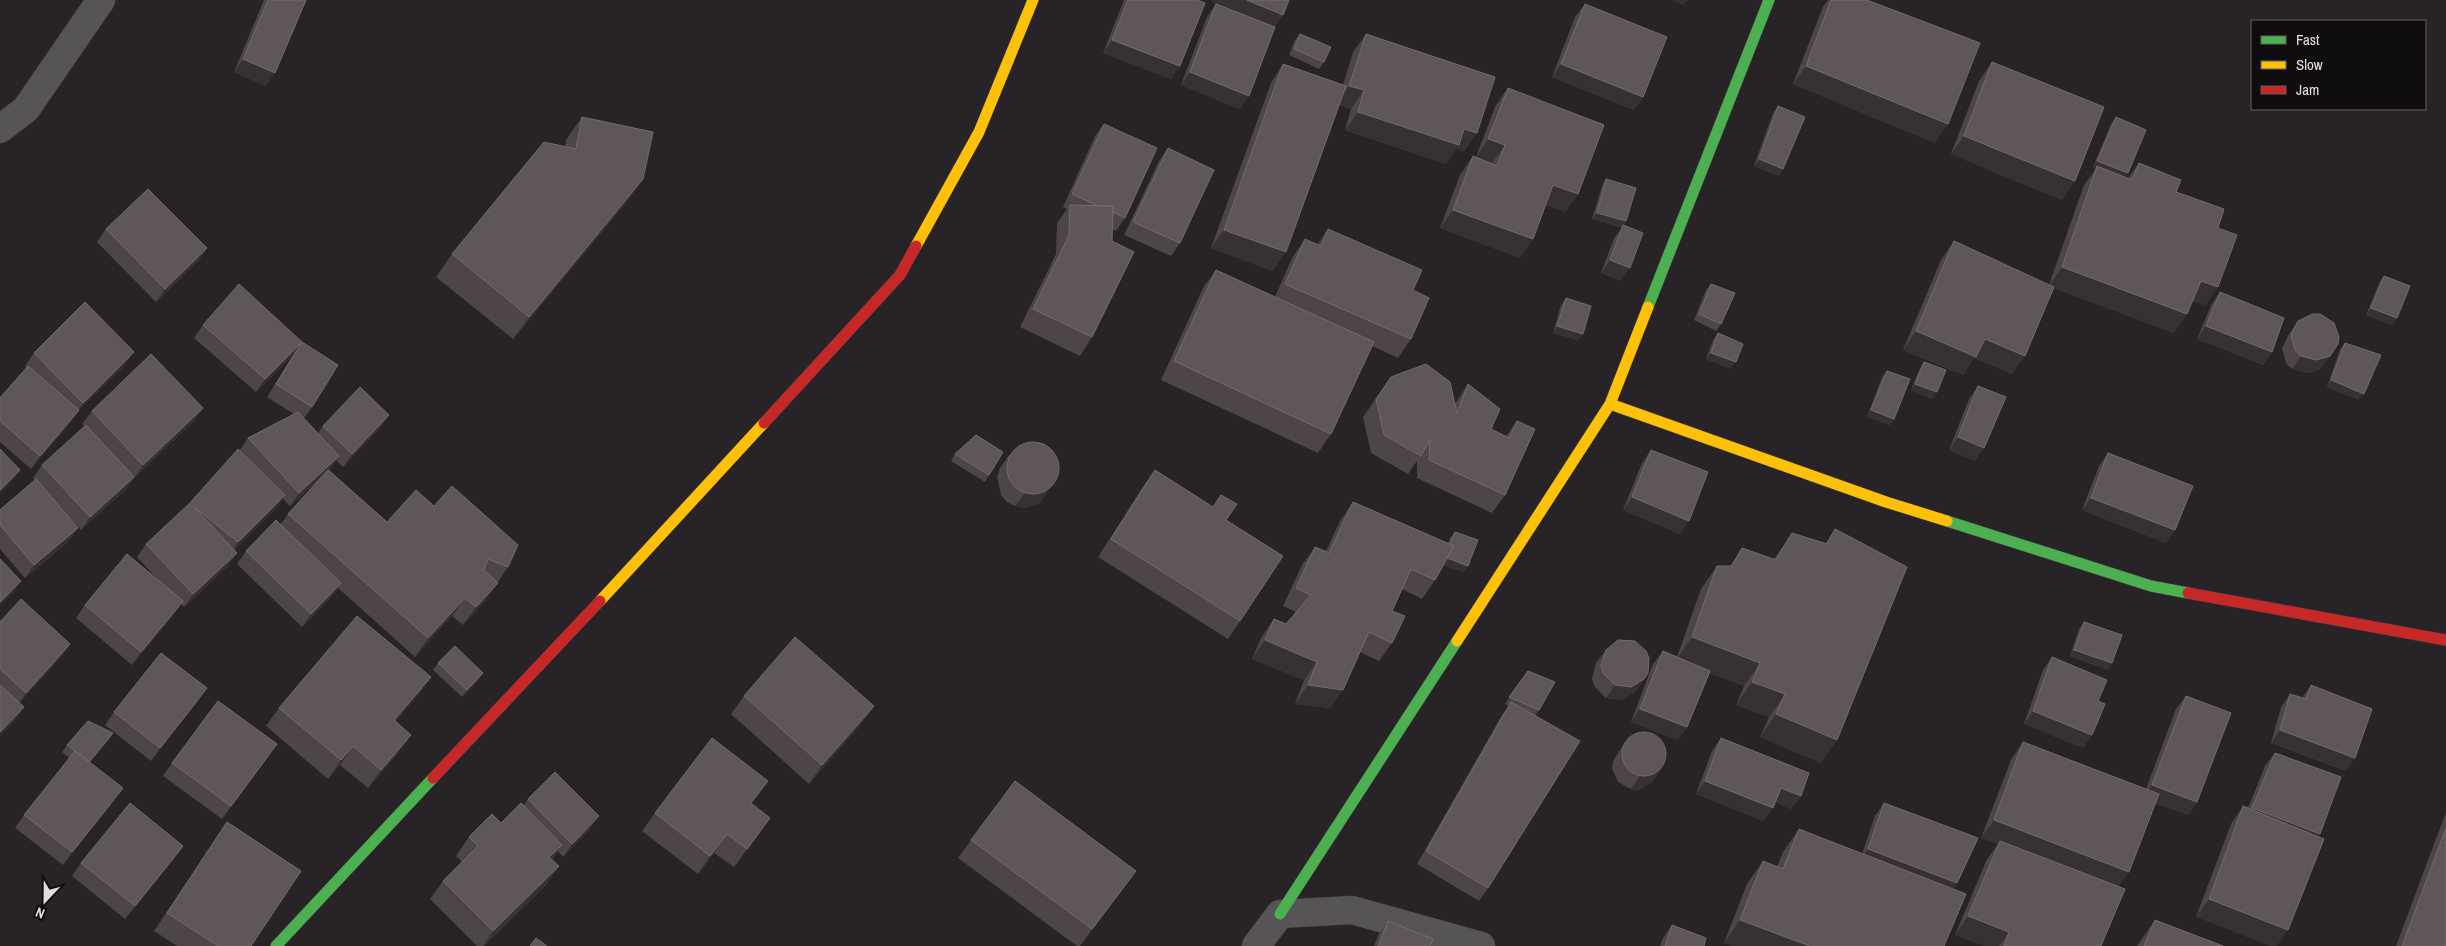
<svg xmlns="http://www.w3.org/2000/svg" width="2446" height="946" viewBox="0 0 2446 946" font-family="'Archivo Narrow',sans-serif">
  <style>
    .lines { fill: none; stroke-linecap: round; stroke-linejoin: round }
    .street-casing { stroke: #423e41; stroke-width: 29 }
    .fast-casing { stroke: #423e41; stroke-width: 12 }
    .slow-casing { stroke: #423e41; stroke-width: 12 }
    .jam-casing { stroke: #423e41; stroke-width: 12 }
    .street { stroke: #565456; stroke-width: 28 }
    .fast { stroke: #4caf50; stroke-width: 11 }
    .slow { stroke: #ffc107; stroke-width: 11 }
    .jam { stroke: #c62828; stroke-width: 11 }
    .wall { fill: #4e4549 }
    .shaded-wall { fill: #383134 }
    .building { fill: #5e565a; stroke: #726b6f }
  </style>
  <rect width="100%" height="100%" fill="#272326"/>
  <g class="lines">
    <defs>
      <path id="street" d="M0,129L26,109L101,0
        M1256,946L1280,914L1352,910L1481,946"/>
      <path id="fast" d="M1648,307L1769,0
        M1947,521L2151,586L2188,593
        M1280,914L1457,641
        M276,946L433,778"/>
      <path id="slow" d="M916,246L979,132L1033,0
        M1610,404L1886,502L1947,521
        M600,601L764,423
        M1457,641L1610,404L1648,307"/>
      <path id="jam" d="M764,423L900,275L916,246
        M2188,593L2446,640
        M433,778L600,601"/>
    </defs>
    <use href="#street" class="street-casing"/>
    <use href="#fast" class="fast-casing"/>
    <use href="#slow" class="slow-casing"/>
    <use href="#jam" class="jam-casing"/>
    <use href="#street" class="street"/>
    <use href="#fast" class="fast"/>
    <use href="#slow" class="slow"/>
    <use href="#jam" class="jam"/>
  </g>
  <path class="wall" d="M264,0H306L266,86L234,72Z
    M1124,0H1197L1180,66L1171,79L1103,53Z
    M1213,0H1289L1283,15L1274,27L1249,96L1240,109L1181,85L1207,17L1216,4L1221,6L1212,2Z
    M1828,0H1867L1935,143L1793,84L1823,7Z
    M1585,4L1643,97L1634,110L1552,77L1575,17Z
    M1300,34L1324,62L1319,69L1289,55L1295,40Z
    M1366,34L1477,133L1464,151L1456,149L1446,164L1345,130L1351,109L1339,105L1273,271L1211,248L1271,83L1283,64L1343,85L1353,52Z
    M1992,62L2075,181L2062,200L1951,154L1979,81Z
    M1508,88L1578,194L1565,212L1546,205L1520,258L1440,228L1460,175L1473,156L1476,157L1495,107Z
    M1778,106L1779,176L1754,166L1773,113Z
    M582,117L627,202L513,339L436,277L452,254L565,147L566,140Z
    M2116,117L2125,177L2128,178L2139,163L2176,192L2218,228L2206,305L2192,301L2174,333L2054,288L2012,374L1974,358L1963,375L1903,350L1941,260L1954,241L2049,285L2084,185L2096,169L2093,167L2111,124Z
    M1104,124L1125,218L1116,231L1112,229L1092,337L1080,356L1020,327L1056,254L1057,223L1067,209L1063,207L1095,136Z
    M1168,148L1180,243L1171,256L1124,235L1159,161Z
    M1606,179L1626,221L1623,225L1621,281L1601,273L1614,238L1622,228L1592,219L1602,186Z
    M106,229L207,248L198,261L156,302L97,242Z
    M1328,229L1413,290L1411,339L1398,358L1372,346L1331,434L1318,453L1161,380L1203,288L1216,270L1275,297L1292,258L1305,239L1317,245Z
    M2384,276L2397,318L2392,325L2366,315L2379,283Z
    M1711,284L1721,324L1716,331L1694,320L1706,290Z
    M2220,292L2272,352L2263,365L2197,339L2211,305Z
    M1566,298L1583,334L1578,340L1553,333L1561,305Z
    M2298,321L2321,369L2307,373L2292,369L2286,363L2282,348L2289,334Z
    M203,325L302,342L312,407L304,418L318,433L323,426L389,415L380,428L343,467L336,460L329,470L387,522L434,506L508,567L485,601L463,625L452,616L415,657L338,588L332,596L302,627L237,564L246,551L281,524L288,514L322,477L290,506L282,498L276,508L234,550L228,566L184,607L181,604L174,614L132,665L76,618L85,605L160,582L137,557L146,544L190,503L240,450L248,438L294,414L267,397L293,355L256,392L194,338Z
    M1718,333L1731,369L1706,359L1713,340Z
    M2345,343L2359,400L2327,387L2340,349Z
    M34,353L125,365L79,410L70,423L31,469L0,442V398L27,368L25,366Z
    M1924,362L1932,399L1911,390L1920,368Z
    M1887,371L1894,419L1890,425L1867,417L1882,377Z
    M1391,377L1455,404L1468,384L1491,429L1506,436L1517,421L1505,495L1492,513L1417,478V461L1408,474L1371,453L1363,417Z
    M1978,386L1975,461L1949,450L1969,399Z
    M203,408L194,421L134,478L125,490L81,530L70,519L69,541L25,578L0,549V510L35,480L33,478L42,465L85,426L82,424L92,411Z
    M1651,450L1680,534L1623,510L1642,463Z
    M2108,453L2175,530L2166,543L2082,510L2099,466Z
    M955,454L989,475L985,482L951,461Z
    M1009,455L1040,503L1025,508L1015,506L1007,502L1001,495L997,477L1000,468Z
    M1155,470L1226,520L1240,621L1228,639L1098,557L1142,488Z
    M1353,502L1448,543L1450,538L1455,532L1468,566L1463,572L1443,565L1435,580L1422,599L1402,589L1392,611V643L1379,661L1360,652L1330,708L1295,704L1304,680L1252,659L1261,638L1274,619L1286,624L1296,612L1283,606L1302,565L1315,547L1326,551L1340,521Z
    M1835,529L1821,763L1760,737L1769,717L1736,705L1744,686L1710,673L1687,727L1678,740L1631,722L1653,664L1663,651L1677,657L1701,589L1717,566H1730L1742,548L1774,559L1792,533L1825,544Z
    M0,622L70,644L61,657L19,703L24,707L15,720L0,736Z
    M2084,622L2108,670L2070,656L2079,629Z
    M1606,650L1644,679L1635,692L1622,700L1606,698L1594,686L1592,679L1596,663Z
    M2052,657L2098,701L2092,735L2083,748L2024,724L2043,670Z
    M438,663L483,673L478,680L462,697L433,670Z
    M1528,671L1539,710L1535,716L1488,888L1479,901L1417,864L1502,715L1509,706L1505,704Z
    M431,677L418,695L396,721L398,753L368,788L340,765L328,779L266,726L279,708Z
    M2311,685L2346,771L2271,743L2281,707L2290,694L2302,698Z
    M744,696L874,706L861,724L809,784L731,714Z
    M2186,696L2197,802L2188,815L2155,803L2119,886L2101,946H1985L1955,935L1987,859L1998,844L1981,838L2011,760L2023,742L2146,789L2176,709Z
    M198,701L151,761L105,725L114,712Z
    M1629,736L1661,769L1652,782L1639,790L1631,789L1618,782L1612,769L1613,761Z
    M1721,738L1801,796L1791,809L1775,802L1764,821L1696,794L1712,751Z
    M109,740L90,762L114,801L63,865L15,828L24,815L69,758L62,752L67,745Z
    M2275,753L2319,837L2196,917L2231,824L2243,806L2248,808L2265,766Z
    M268,757L222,819L163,776L172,763Z
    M528,799L590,829L563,857L558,851L552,860L559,866L546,885L484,946H477L430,899L443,881L462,862L456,856L469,837L501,823L523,806Z
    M1884,803L1953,889L1944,946H1733L1724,943L1747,884L1763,861L1777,867L1783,852L1799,829L1862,854L1875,816Z
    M752,804L757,837L734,867L714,853L698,874L642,831L655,813Z
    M2446,812V946H2396Z
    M227,822L251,946H177L154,931Z
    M971,840L1136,871L1080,946H1077L958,858Z
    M183,846L174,859L125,919L72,876L81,863Z
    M2155,920L2223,946H2137L2139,943Z
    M1388,921L1430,946H1374L1379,934Z
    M1672,925L1704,946H1660L1663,938Z"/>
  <path class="shaded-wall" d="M1213,0H1247L1283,15L1273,28L1212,2Z
    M1671,0H1688L1684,5Z
    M1112,40L1180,66L1171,79L1103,53Z
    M243,59L275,73L266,86L234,72Z
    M1561,64L1643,97L1634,110L1552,77Z
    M1806,66L1948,124L1935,143L1793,84Z
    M1190,72L1249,96L1240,109L1181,85Z
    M1349,86L1364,90L1351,109L1337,104Z
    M1358,112L1464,129L1477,133L1464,151L1456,149L1446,164L1345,130Z
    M1964,136L2075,181L2062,200L1951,154Z
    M1488,139L1505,145L1492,163L1476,157Z
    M1759,159L1783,169L1779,176L1754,166Z
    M2097,161L2128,173L2123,180L2097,166L2096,169L2093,167Z
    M643,179L627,202L513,339L529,317Z
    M1553,185L1578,194L1565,212L1540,203Z
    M1453,210L1533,239L1520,258L1440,228Z
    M1597,213L1626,221L1622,228L1592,219Z
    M1224,230L1286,252L1273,271L1211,248Z
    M207,248L198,261L156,302L165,289Z
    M1610,260L1630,268L1621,281L1601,273Z
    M2062,267L2187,314L2174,333L2049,286Z
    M2201,281L2218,287L2206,305L2188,300Z
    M2371,308L2397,318L2392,325L2366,315Z
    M1557,326L1583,334L1578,340L1553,333Z
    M2206,326L2272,352L2263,365L2197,339Z
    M1916,331L1985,339L2025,356L2012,374L1974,358L1963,375L1903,350Z
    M302,342L293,355L256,392L265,379Z
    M134,352L125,365L79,410L70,423L31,469L40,456L74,416L83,403Z
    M1711,353L1736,362L1731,369L1706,359Z
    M2301,356H2330L2321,369L2307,373L2292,369Z
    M2331,380L2364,394L2359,400L2327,387Z
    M1915,384L1937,392L1932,399L1911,390Z
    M203,408L194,421L134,478L143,465Z
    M1871,410L1894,419L1890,425L1867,417Z
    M389,415L380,428L343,467L352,454Z
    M1958,437L1984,448L1975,461L1949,450Z
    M339,456L330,469L290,506L299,493Z
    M20,470L11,483L0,494V490Z
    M134,477L125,490L81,530L90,517Z
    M1049,490L1040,503L1025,508L1015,506L1025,493Z
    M285,495L276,508L229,555L238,542Z
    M1632,497L1689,521L1680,534L1623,510Z
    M2091,498L2175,530L2166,543L2082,510Z
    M78,528L69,541L25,578L34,565Z
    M237,553L228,566L184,607L193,594Z
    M1445,557L1468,566L1463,572L1441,564Z
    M21,581L12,594L0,606V602Z
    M341,583L332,596L302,627L311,614Z
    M498,583L485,601L463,625L476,607Z
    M465,598L452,616L415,657L428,638Z
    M183,601L174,614L132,665L141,652Z
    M1692,637L1760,663L1744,686L1676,660Z
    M1265,640L1317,662L1304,680L1252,659Z
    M70,644L61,657L17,706L26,693Z
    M2074,650L2112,663L2108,670L2070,656Z
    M483,673L478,680L462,697L467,690Z
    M431,677L418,695L381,738L394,720Z
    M1644,679L1635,692L1622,700L1606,698L1615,685Z
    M1752,682L1785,694L1769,717L1736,705Z
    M1308,685L1343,690L1330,708L1295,704Z
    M207,688L198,701L151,761L160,748Z
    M874,706L861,724L809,784L822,765Z
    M24,707L15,720L0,736V732Z
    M1640,709L1687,727L1678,740L1631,722Z
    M2033,711L2092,735L2083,748L2024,724Z
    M1776,714L1837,740L1821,763L1760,737Z
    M2280,730L2355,758L2346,771L2271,743Z
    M113,733L109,740L83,770L88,763Z
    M411,735L398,753L368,788L381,770Z
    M353,746L340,765L328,779L341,760Z
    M1661,769L1652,782L1639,790L1631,789L1640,776Z
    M1705,781L1773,808L1764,821L1696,794Z
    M2152,785L2197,802L2188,815L2143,798Z
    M123,788L114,801L63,865L72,852Z
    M1781,788L1801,796L1791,809L1772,801Z
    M2252,808L2320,834L2311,847L2243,821Z
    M599,816L590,829L563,857L572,844Z
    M770,818L757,837L734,867L747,849Z
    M1994,820L2129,872L2116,890L2000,841L1998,844L1981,838Z
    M727,834L714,853L698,874L710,856Z
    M562,845L549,863V857Z
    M183,846L174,859L125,919L135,906Z
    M1868,849L1957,883L1948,896L1859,862Z
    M559,866L546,885L484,946H483L493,931Z
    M1136,871L1123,889L1080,946L1092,929Z
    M2209,899L2288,930L2277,946H2270L2196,917Z
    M1968,916L2009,932L1999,946H1985L1955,935Z
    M1740,920L1810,946H1733L1724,943Z"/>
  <path class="building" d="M268,0H306L275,73L243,59Z
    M1128,0H1197L1205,3L1180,66L1112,40Z
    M1247,0H1289L1283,15Z
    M1831,0H1867L1980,43L1948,124L1806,66Z
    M1216,4L1275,27L1249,96L1190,72Z
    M1585,4L1667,37L1643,97L1561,64Z
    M1300,34L1331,47L1324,62L1294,49Z
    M1366,34L1495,77L1477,133L1464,129L1459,145L1358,112L1364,90L1349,86Z
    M1992,62L2104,107L2075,181L1964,136Z
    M1283,64L1346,86L1286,252L1224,230Z
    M1508,88L1604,125L1578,194L1553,185L1533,239L1453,210L1473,156L1497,166L1505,145L1488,139Z
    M1778,106L1805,117L1783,169L1759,159Z
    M582,117L653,132L643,179L529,317L452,254L544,142L576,149Z
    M2116,117L2146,130L2128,173L2097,161Z
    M1104,124L1157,148L1125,218L1113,212V206H1098L1072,194Z
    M1168,148L1214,170L1180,243L1133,222Z
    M2139,163L2181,180L2176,192L2224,209L2218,228L2237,235L2218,287L2201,281L2187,314L2062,267L2097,166L2132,180Z
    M1606,179L1636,188L1626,221L1597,213Z
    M148,189L207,248L165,289L106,229Z
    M1070,205L1113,206L1112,241L1134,252L1092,337L1033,309L1069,235Z
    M1623,225L1643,233L1630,268L1610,260Z
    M1328,229L1422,270L1413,290L1429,298L1411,339L1285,284L1305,239L1321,246Z
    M1954,241L2054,287L2025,356L1985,339L1976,357L1916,331Z
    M1216,270L1374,342L1331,434L1174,361Z
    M2384,276L2410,286L2397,318L2371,308Z
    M239,284L302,342L265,379L203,325Z
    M1711,284L1735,293L1721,324L1699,314Z
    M2220,292L2284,318L2272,352L2206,326Z
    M1566,298L1591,306L1583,334L1557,326Z
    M85,302L134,352L83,403L34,353Z
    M2313,314H2320L2334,323L2339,337L2338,344L2330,356L2316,360L2301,356L2295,350L2291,335L2298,321Z
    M1718,333L1743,344L1736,362L1711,353Z
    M302,342L338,365L312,407L276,384Z
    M2345,343L2381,355L2364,394L2331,380Z
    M151,354L203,408L143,465L92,411Z
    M1924,362L1946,370L1937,392L1915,384Z
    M1426,364L1450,382L1457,413L1468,384L1500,409L1491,429L1509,438L1517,421L1535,429L1505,495L1429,460L1430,440L1421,456L1384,435L1376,399L1391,377Z
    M28,366L79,410L40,456L0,421V398Z
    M1887,371L1910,379L1894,419L1871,410Z
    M1978,386L2006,397L1984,448L1958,437Z
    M360,387L389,415L352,454L323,426Z
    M298,412L339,456L299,493L248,438Z
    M86,425L134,477L90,517L42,465Z
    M976,435L1003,452L989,475L955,454Z
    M1007 468a26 26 0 1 1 52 0a26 26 0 1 1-52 0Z
    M0,449L20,470L0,490Z
    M238,449L285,495L238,542L194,507L237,553L193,594L146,544L190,503Z
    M1651,450L1708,472L1689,521L1632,497Z
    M2108,453L2193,486L2175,530L2091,498Z
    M328,470L387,522L416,490L434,506L452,486L518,545L508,567L488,559L484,570L498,583L476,607L465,598L428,638L288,514Z
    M1155,470L1213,507L1221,495L1237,504L1226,520L1283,556L1240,621L1111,539Z
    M36,479L78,528L34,565L0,525V510Z
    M1353,502L1454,546L1435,580L1411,569L1392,611L1405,616L1392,643L1369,632L1343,690L1308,685L1317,662L1265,640L1274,619L1286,624L1311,595L1296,588L1315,547L1329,553Z
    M276,520L341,583L311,614L246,551Z
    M1835,529L1907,567L1837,740L1776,714L1785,694L1752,682L1760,663L1692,637L1717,566H1732L1742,548L1776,560L1792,533L1827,544Z
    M1455,532L1478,540L1468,566L1447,558L1454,546L1450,544Z
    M127,554L183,601L141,652L85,605Z
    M0,559L21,581L0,602Z
    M21,599L70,644L26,693L0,669V622Z
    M357,616L431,677L394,720L411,735L381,770L353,746L341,760L279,708Z
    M2084,622L2122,635L2112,663L2074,650Z
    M795,637L874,706L822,765L744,696Z
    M1618,640L1635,641L1646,651L1649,658L1648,673L1644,679L1631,687L1615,685L1603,673L1601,666L1606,650Z
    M455,646L483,673L467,690L438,663Z
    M1663,651L1710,671L1687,727L1640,709Z
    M161,653L207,688L160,748L114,712Z
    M2052,657L2107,680L2098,701L2105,704L2092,735L2033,711Z
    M1528,671L1555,682L1539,710L1509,697Z
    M0,685L24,707L0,732Z
    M2311,685L2372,709L2355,758L2280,730L2290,694L2306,699Z
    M2186,696L2231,713L2197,802L2152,785Z
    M218,701L277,744L231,806L172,763Z
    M1511,702L1580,741L1488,888L1426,851Z
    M88,721L113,733L89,762L67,745Z
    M1622 754a22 22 0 1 1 44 0a22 22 0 1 1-44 0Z
    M712,738L768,781L751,803L770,818L747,849L727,834L710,856L655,813Z
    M1721,738L1809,773L1801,796L1781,788L1773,808L1705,781Z
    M2023,742L2159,794L2129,872L1994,820Z
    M75,751L123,788L72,852L24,815Z
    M2275,753L2341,777L2320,834L2252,808Z
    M555,772L599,816L572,844L528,799Z
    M1015,781L1136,871L1092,929L971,840Z
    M130,803L183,846L135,906L81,863Z
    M521,803L562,845L549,857L559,866L493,931L443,881L478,846L469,837L492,814L501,823Z
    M1884,803L1978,838L1957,883L1868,849Z
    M2243,806L2324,839L2288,930L2209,899Z
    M227,822L301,871L251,946H218L167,913Z
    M2446,828V946H2402Z
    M1799,829L1966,894L1944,946H1810L1740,920L1763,861L1783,869Z
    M2000,841L2125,889L2101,946H2004L2009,932L1968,916Z
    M2155,920L2223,946H2144Z
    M1388,921L1433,939L1430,946H1378Z
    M1672,925L1706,938L1704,946H1665Z
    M536,938L547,946H530Z"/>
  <rect x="2251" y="20" width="175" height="90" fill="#0f0d0f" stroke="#636063"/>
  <rect x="2261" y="36" width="25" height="8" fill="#4caf50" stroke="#636063"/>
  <text x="2296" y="45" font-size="15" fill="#e0dce0">Fast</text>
  <rect x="2261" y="61" width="25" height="8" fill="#ffc107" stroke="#636063"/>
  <text x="2296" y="70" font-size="15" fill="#e0dce0">Slow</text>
  <rect x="2261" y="86" width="25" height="8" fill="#c62828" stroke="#636063"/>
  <text x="2296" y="95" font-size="15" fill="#e0dce0">Jam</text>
  <g transform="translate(45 901) rotate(202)" stroke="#0f0d0f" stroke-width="4" paint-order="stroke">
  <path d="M0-4L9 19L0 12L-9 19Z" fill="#e0dce0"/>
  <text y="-8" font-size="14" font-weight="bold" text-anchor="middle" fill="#e0dce0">N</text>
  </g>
</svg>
